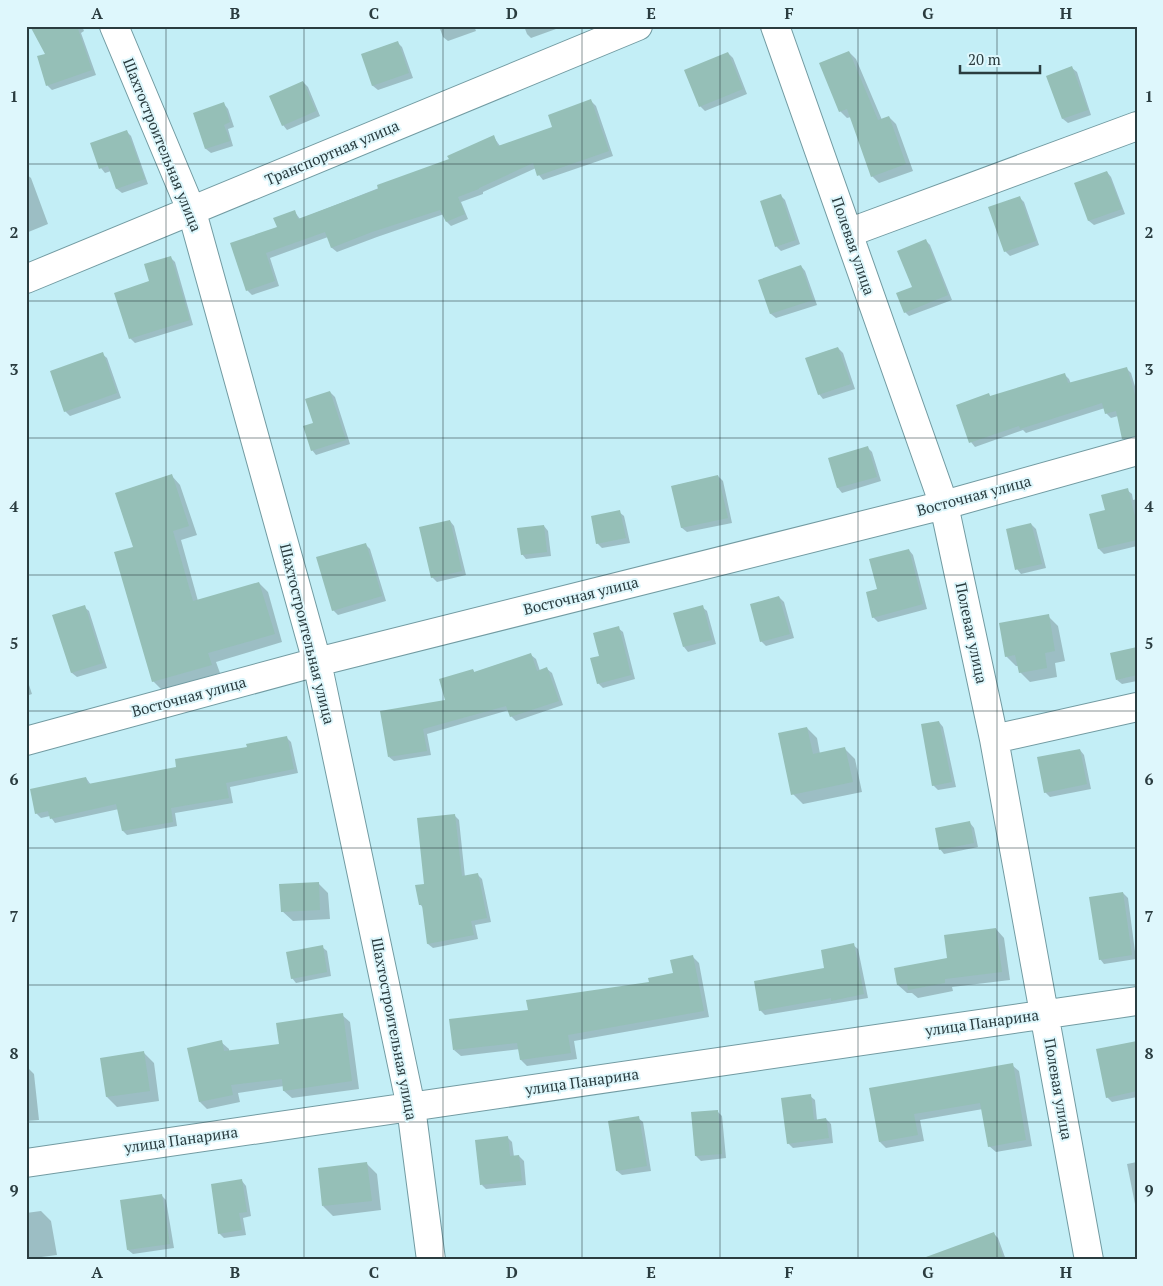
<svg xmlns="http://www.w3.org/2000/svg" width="1163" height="1286" viewBox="0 0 1163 1286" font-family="'PT Serif',serif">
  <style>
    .shadow { fill: #0003 }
    .building { fill: #95bfb7 }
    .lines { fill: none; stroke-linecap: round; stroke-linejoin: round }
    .minor-casing { stroke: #729ba2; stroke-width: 30 }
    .minor { stroke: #fff; stroke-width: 28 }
    .grid { fill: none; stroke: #2a3c3f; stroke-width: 1; stroke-opacity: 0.55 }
    .labels { text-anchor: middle; stroke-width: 4; stroke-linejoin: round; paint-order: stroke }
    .street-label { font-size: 15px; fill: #2a3c3f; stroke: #def7fc }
    .neatline { fill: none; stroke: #2a3c3f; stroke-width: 2 }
    .grid-label { font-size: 16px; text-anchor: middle; font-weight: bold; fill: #2a3c3f }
  </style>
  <rect width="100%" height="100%" fill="#c3eef6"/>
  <path class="shadow" d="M32,26H82L84,31L81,33L96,75L52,90L47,85L46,54Z
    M439,26H474L476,31L448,41L443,37Z
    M524,26H554L556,29L531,38L527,34Z
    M397,42L402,47L413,78L378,90L373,86L363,54Z
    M849,52L856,59L882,120L889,117L896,124L913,171L879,183L872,176L851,117L847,118L840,111Z
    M728,53L733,58L747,94L705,111L700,106Z
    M1072,68L1077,72L1091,115L1068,123L1063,119Z
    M303,82L308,87L320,116L287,130L283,125Z
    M591,101L596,106L613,156L543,180L539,175L536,168L483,192V194L461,202L468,219L451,226L447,222L444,214L377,237L337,252L332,248L328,237L270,258L279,286L252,295L247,290L232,244L279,228L294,211L300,219L450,160L493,136L500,146L554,128Z
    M224,104L228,109L234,127L228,129L233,146L211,153L206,149L194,114Z
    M127,132L131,136L148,184L122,193L117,189L111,171L105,173L101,168Z
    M1107,172L1111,177L1125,214L1094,225L1089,221L1076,184Z
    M26,174L31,178L48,224L26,233Z
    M781,196L785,200L800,244L781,251L776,246Z
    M1019,197L1024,202L1039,245L1010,256L1005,251Z
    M926,241L930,245L952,300L909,316L905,312L914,287Z
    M170,257L175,262L193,325L135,343L130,338L150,282Z
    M801,266L805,271L817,305L776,318L771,314L760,280Z
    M838,348L843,353L855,389L823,399L819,394Z
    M102,354L107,358L121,398L70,416L65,411Z
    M1126,368L1131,373L1137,393V441L1128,443L1123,438L1118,416L1111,418L1106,413L1105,408L1026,433L1023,430L975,447L971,442L989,395L991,397L1064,374L1069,379L1071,384Z
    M330,392L335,397L350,444L316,455L312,450L315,424Z
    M868,448L872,452L881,481L842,493L838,488L829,459Z
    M172,476L180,485L197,535L181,540L198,601L259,583L268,592L282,642L216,662L220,673L162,690L153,681L135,547Z
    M718,476L723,481L732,523L687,532L682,528L673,486Z
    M1127,490L1132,494L1133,500L1137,499V546L1104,554L1099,549L1091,515L1106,511Z
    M619,512L624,516L630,543L602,548L597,543Z
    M450,521L454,526L466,575L437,582L432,577Z
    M1031,524L1036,529L1046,568L1021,574L1017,569Z
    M544,526L548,531L551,556L526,559L522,554Z
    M365,544L370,549L386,601L338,615L333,610Z
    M909,550L913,555L927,609L878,622L873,617Z
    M779,597L784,602L794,638L766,646L761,641Z
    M84,607L89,611L107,668L77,677L72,673L54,616Z
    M702,607L707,611L716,644L688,652L684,647Z
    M1048,616L1058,626L1065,661L1055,663L1057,677L1030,682L1020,672L1019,666H1016L1006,656Z
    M618,628L623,632L635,679L603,688L598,683L600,657Z
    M1137,648V681L1122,684L1117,680Z
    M531,655L536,659L540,671L547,669L552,673L563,705L516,721L511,716L509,710L427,734L431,755L394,761L389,757L447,701L473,670L475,673Z
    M26,676L32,694L26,696Z
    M939,722L943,727L956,787L938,790L933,785Z
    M807,728L817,738L820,754L845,749L855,759L862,792L803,804L793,794Z
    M286,737L291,742L298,773L230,787L233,803L175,813L177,826L127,835L123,831L119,809L55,823L50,816L41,818L36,813L86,778L91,785L178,768Z
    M1080,750L1084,755L1091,789L1050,797L1045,792Z
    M455,816L459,820L465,877L477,874L482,879L491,922L475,925L478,939L433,948L428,944L424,909L420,904L425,885Z
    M970,823L974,828L978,847L944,854L940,849Z
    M318,883L328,893L330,919L293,921L282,911Z
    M1123,893L1128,898L1136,959L1104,964L1100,959Z
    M996,929L1004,938L1010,980L952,987L953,991L918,998L912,993H907L898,985L948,959Z
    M853,945L858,949L868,998L765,1015L760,1010L826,969Z
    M322,947L327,951L331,976L296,983L292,978Z
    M693,957L699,963L709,1017L574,1041L577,1059L527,1066L521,1060L520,1049L461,1056L454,1050L529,1011L651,983L674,974Z
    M342,1015L350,1022L359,1089L292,1098L284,1091V1086L238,1093L240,1102L207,1109L200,1102L189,1049L221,1042L229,1049V1052L281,1045Z
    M1137,1043V1097L1112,1102L1107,1097Z
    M144,1053L154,1063L159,1101L117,1107L107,1097L102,1059Z
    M1012,1065L1019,1071L1032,1146L996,1152L989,1146L983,1109L920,1120L924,1141L886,1148L880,1142L870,1089Z
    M29,1069L34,1074L39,1120L26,1121V1070Z
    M810,1096L815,1100L817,1120L826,1119L831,1124L833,1143L793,1148L788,1143Z
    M717,1111L722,1116L726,1158L701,1161L696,1156Z
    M638,1118L643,1122L651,1171L622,1175L617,1171Z
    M507,1137L512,1142L514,1157L519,1156L524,1161L526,1185L486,1189L482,1185Z
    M1137,1162V1214L1127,1164Z
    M367,1164L377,1174L381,1210L333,1216L323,1206Z
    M242,1181L246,1186L251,1216L243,1218L246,1235L224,1238L219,1233Z
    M161,1195L166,1200L174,1248L133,1254L128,1250Z
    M41,1211L51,1221L57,1255L26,1259V1213Z
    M994,1234L998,1238L1006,1260H956Z"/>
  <path class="building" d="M30,26H77L92,70L46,86L37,56L45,54Z
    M398,41L409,73L372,86L361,54Z
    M849,51L878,120L889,116L906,164L871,177L847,109L839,112L819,63Z
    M728,52L743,89L699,107L684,70Z
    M1072,66L1088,110L1062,119L1046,76Z
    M303,81L316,111L282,126L269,96Z
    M591,99L609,151L537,176L533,163L479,188V189L458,197L465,214L446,222L440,210L372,232L331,248L325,232L266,253L275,281L246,291L230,243L277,227L273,218L295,210L298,219L378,189L377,185L449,159L447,156L494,135L498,146L552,127L548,115Z
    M224,102L230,122L224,125L230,141L205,149L193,113Z
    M127,130L145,179L116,189L108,166L99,169L90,143Z
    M1107,171L1122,209L1088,221L1074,183Z
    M781,194L796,240L775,247L760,201Z
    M1020,196L1036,241L1004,252L988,207Z
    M926,239L948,295L904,313L896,293L912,287L897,251Z
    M171,256L190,320L129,339L114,293L149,281L144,264Z
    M801,265L813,300L770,314L758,280Z
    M838,347L851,384L818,395L805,358Z
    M103,352L117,393L64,412L50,371Z
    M1127,367L1137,402V436L1122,439L1116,411L1105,414L1102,403L1020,429L1019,426L969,443L956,405L989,393L990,396L1065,373L1068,383Z
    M330,391L346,440L311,451L303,426L313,423L305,399Z
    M868,446L877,477L837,488L828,458Z
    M172,474L189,526L173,531L193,601L259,582L275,634L208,653L212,665L152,682L114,552L133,547L115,493Z
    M718,475L728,518L681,528L671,486Z
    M1128,488L1137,525V540L1098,549L1089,514L1105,510L1101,495Z
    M620,510L626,538L596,544L591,516Z
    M450,520L462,571L431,578L419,527Z
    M1031,523L1042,564L1015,570L1006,529Z
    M544,525L547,552L521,555L517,528Z
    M366,543L382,596L332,611L316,557Z
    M909,549L923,604L872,618L866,592L877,589L869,559Z
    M779,596L790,634L760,642L750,604Z
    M85,605L103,663L71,673L52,615Z
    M703,605L712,640L683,647L673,613Z
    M1049,614L1055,651L1045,653L1047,668L1019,673L1015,655L1005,657L999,623Z
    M619,626L631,675L597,684L590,658L599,656L593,633Z
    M1137,647V675L1116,680L1110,653Z
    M531,653L537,671L547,667L559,701L510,717L506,706L423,729L427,751L388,757L380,711L445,700L439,679L473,669L474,672Z
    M939,721L952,782L932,786L921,724Z
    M807,727L813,754L845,747L853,782L791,795L778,733Z
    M287,736L294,769L226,783L229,798L171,808L173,822L122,831L116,804L50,819L48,811L35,814L30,789L86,777L88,784L176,767L175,759L247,747L246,744Z
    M1080,749L1087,784L1044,793L1037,757Z
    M455,814L462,876L478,873L487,918L471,921L474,935L427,944L422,905H419L415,885L424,884L417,818Z
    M970,821L974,843L939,850L935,828Z
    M319,882L320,910L281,912L279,884Z
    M1123,892L1132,955L1099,960L1089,897Z
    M996,928L1002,972L945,979V983L908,990L907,984L897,985L894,968L947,958L944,935Z
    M854,943L864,994L831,1001V998L759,1011L754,981L824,968L821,950Z
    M323,945L327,972L291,979L286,952Z
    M693,955L704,1011L568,1035L571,1053L520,1060L517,1043L453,1050L449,1019L528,1010L526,1000L649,982L648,978L673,973L670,960Z
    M343,1013L352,1081L283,1091L282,1079L231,1085L233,1095L199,1102L187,1048L222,1040L224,1051L279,1044L276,1023Z
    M1137,1041V1091L1106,1098L1096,1049Z
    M144,1051L150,1091L106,1097L100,1058Z
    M1013,1063L1026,1140L988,1147L980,1103L914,1114L918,1135L879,1142L869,1088Z
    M811,1094L814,1120L826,1118L829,1138L787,1144L781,1098Z
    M718,1110L722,1154L695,1156L691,1112Z
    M639,1116L647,1166L616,1171L608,1121Z
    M508,1136L510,1156L519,1155L522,1181L480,1185L475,1140Z
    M367,1162L372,1201L322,1206L318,1168Z
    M242,1179L247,1212L239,1213L242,1230L218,1234L211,1184Z
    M162,1194L170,1244L127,1250L120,1200Z
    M994,1232L1004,1260H926V1257Z"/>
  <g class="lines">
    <defs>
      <path id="minor" d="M114,26L192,212L317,662L411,1107L431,1260
        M775,26L944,505L994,739L1089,1260
        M848,233L1137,126
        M26,279L638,26
        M994,739L1137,707
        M26,741L317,662L944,505L1137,451
        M26,1163L1137,1001"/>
    </defs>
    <use href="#minor" class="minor-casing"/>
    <use href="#minor" class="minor"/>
  </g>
  <path class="grid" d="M166,26V1260M304,26V1260M443,26V1260M582,26V1260M720,26V1260M858,26V1260M997,26V1260M26,164H1137M26,301H1137M26,438H1137M26,575H1137M26,711H1137M26,848H1137M26,985H1137M26,1122H1137"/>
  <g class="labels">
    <g class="street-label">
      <text transform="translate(162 145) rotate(68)" y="5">Шахтостроительная улица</text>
      <text transform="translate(332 153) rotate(-23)" y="5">Транспортная улица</text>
      <text transform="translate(853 246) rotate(71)" y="5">Полевая улица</text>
      <text transform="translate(974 496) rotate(-15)" y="5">Восточная улица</text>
      <text transform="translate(581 596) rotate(-14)" y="5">Восточная улица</text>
      <text transform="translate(971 633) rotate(78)" y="5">Полевая улица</text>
      <text transform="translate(307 634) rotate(76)" y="5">Шахтостроительная улица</text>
      <text transform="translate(189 697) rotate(-15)" y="5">Восточная улица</text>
      <text transform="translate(982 1023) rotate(-8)" y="5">улица Панарина</text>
      <text transform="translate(394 1029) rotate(79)" y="5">Шахтостроительная улица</text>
      <text transform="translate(582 1082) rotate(-8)" y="5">улица Панарина</text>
      <text transform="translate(1058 1089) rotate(80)" y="5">Полевая улица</text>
      <text transform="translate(181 1140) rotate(-8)" y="5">улица Панарина</text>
    </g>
  </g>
  <rect width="1163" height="1286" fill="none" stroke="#def7fc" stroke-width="55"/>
  <path d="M960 65v8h80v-8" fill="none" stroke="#2a3c3f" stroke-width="2.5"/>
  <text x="968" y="65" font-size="15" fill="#2a3c3f" stroke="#def7fc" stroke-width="4" paint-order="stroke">20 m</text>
  <rect x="28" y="28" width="1108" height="1230" class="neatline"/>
  <g class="grid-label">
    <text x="97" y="19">A</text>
    <text x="235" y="19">B</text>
    <text x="374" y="19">C</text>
    <text x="512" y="19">D</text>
    <text x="651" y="19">E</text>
    <text x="789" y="19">F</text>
    <text x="928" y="19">G</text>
    <text x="1066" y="19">H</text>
    <text x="14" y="102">1</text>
    <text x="1149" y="102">1</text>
    <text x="14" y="238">2</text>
    <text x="1149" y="238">2</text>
    <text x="14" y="375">3</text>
    <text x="1149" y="375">3</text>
    <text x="14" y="512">4</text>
    <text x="1149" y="512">4</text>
    <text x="14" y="649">5</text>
    <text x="1149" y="649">5</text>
    <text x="14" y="785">6</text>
    <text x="1149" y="785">6</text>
    <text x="14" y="922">7</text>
    <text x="1149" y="922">7</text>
    <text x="14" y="1059">8</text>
    <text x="1149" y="1059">8</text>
    <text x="14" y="1196">9</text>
    <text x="1149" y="1196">9</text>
    <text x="97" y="1278">A</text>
    <text x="235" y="1278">B</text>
    <text x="374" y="1278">C</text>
    <text x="512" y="1278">D</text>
    <text x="651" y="1278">E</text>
    <text x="789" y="1278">F</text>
    <text x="928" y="1278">G</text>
    <text x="1066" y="1278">H</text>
  </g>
</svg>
